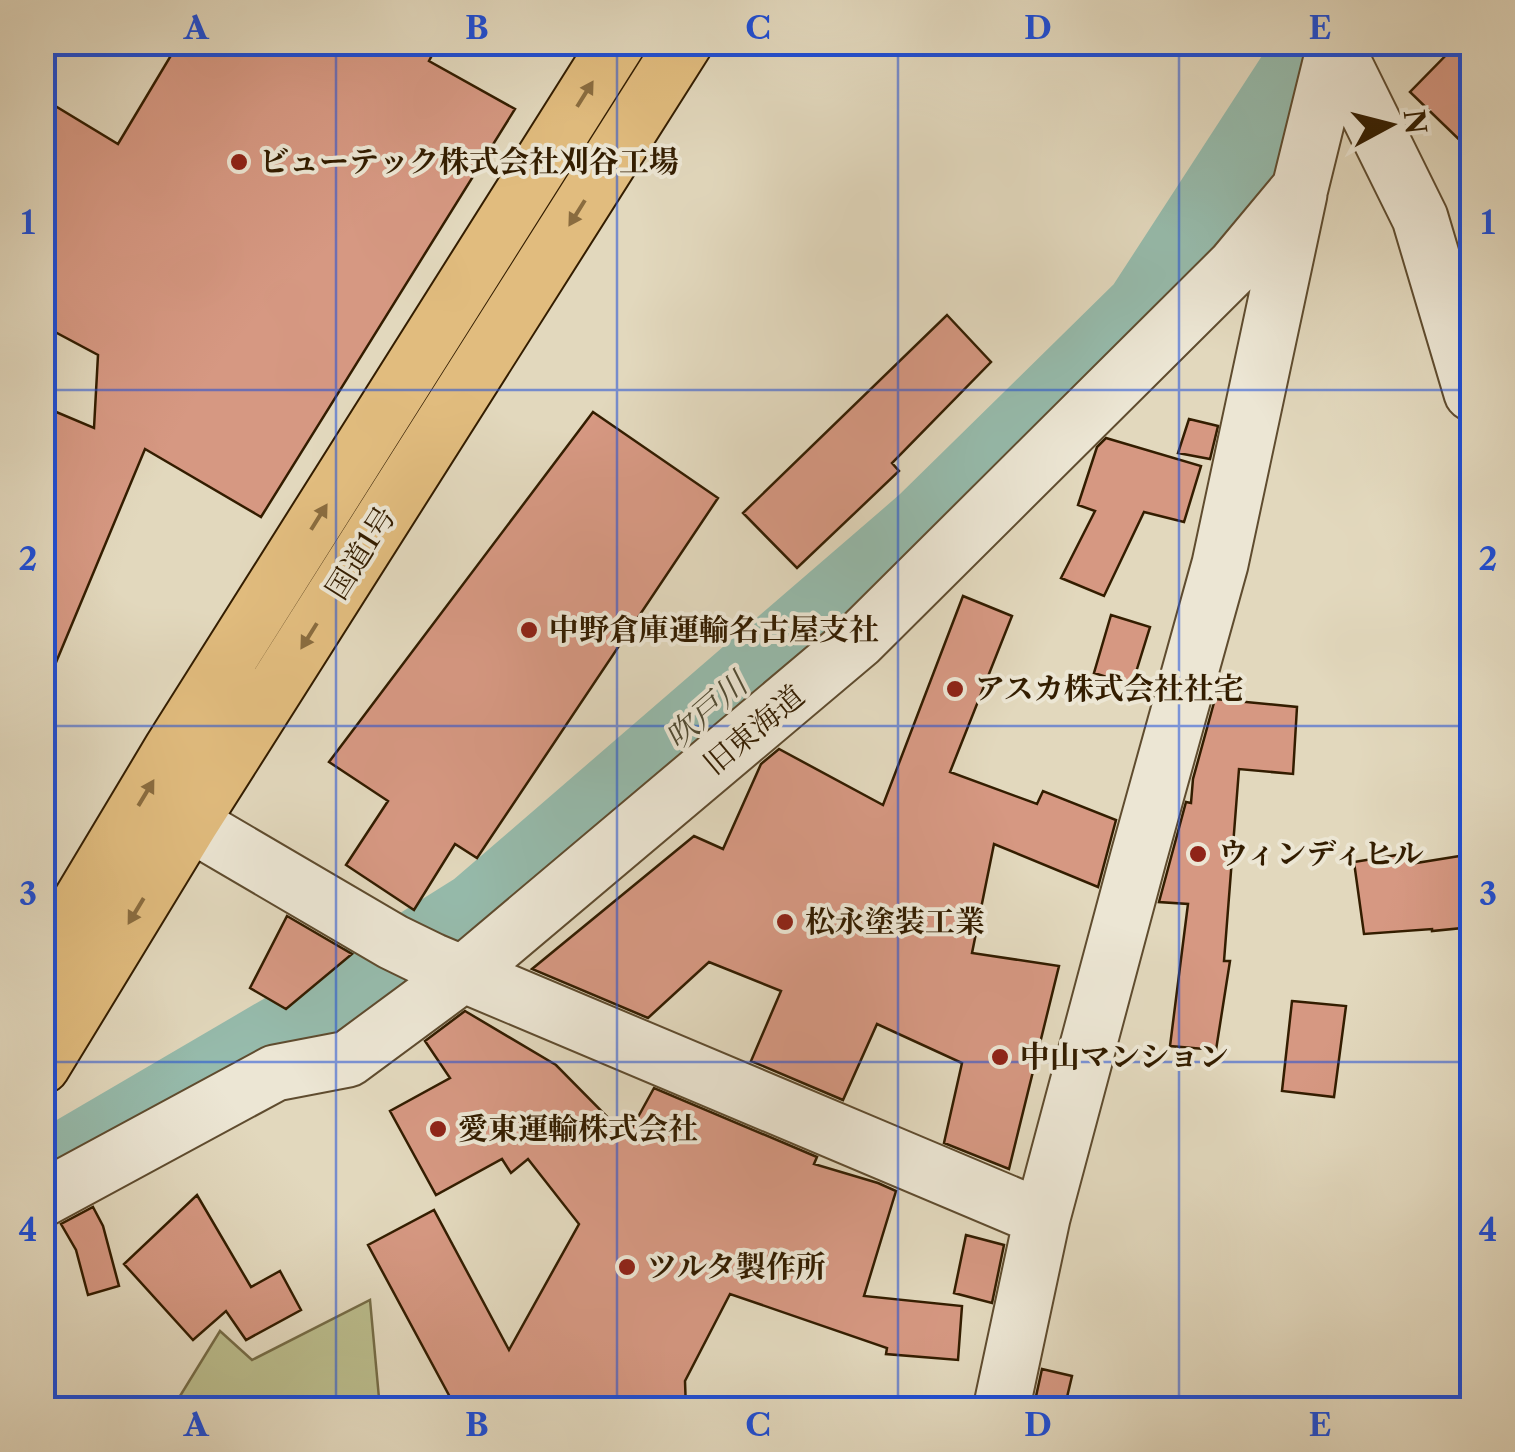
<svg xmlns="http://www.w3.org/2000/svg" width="1515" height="1452" viewBox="0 0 1515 1452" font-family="'Libre Caslon Text','Noto Serif JP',serif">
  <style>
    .green { fill: #babc8c; stroke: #766c46; stroke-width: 2.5 }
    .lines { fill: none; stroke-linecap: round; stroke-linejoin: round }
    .river { stroke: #96bbac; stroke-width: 75 }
    .building { fill: #d69882; stroke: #331d00; stroke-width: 2.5 }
    .minor-casing { stroke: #5f4c2f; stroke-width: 59 }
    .highway-casing { stroke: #331d00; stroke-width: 59 }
    .minor { stroke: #ece6d4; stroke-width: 55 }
    .highway { stroke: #e1bc7e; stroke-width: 55 }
    .oneway { fill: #8a6c3f }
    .grid { fill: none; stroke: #1d4ed8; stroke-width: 2.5; stroke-opacity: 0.55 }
    .poi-dot { fill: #8f2418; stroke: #ece6d4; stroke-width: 4 }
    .labels { text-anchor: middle; stroke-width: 8; stroke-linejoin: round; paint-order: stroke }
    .poi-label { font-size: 30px; font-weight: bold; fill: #331d00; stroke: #ece6d4; text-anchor: start }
    .street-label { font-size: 30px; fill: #331d00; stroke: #ece6d4 }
    .water-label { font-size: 32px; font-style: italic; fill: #514c34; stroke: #ece6d4 }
    .neatline { fill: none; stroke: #1d4ed8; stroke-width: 4 }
    .grid-label { font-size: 32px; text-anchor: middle; font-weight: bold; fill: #1d4ed8 }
  </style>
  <rect width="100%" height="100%" fill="#e2d8bd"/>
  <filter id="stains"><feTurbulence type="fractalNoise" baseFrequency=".002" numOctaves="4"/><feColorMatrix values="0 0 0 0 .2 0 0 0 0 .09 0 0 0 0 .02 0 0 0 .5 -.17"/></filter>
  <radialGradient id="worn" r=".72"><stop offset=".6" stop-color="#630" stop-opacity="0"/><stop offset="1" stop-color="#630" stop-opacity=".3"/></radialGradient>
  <path class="green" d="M370,1300L380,1409H172L220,1331L252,1360Z"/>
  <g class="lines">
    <path class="river" d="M47,1169L283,1031L477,909L924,523L1143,308L1293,77"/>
  </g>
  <path class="building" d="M179,42H439L429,61L515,109L261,517L145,449L42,696V406L94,428L98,355L42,325V98L118,144Z
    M1459,42H1472V152L1410,92Z
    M947,315L991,362L892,463L899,471L797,568L743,513Z
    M593,412L718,498L477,858L455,844L414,910L346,865L388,801L329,762Z
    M1189,419L1218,426L1210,459L1178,453Z
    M1106,438L1201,466L1184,522L1144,512L1104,596L1061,578L1095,511L1078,505L1097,447Z
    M963,596L1012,616L950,772L1037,804L1043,791L1116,820L1098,887L994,844L972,953L1059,966L1009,1169L944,1143L962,1063L877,1024L843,1100L751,1061L781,991L709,962L648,1018L532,969L694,836L723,849L761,764L779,749L883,805Z
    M1111,615L1150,627L1132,685L1094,673Z
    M1215,699L1297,707L1293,774L1239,769L1224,961H1230L1216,1050L1170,1046L1188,904L1159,902L1186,802L1191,803L1193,779Z
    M1409,853L1410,864L1472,854V927L1432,931V929L1364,934L1354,862Z
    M287,916L352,954L286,1009L250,988Z
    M1292,1001L1346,1006L1334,1097L1282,1091Z
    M465,1011L556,1065L627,1137L654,1088L817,1157L814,1164L878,1183L896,1191L864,1296L962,1306L958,1360L886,1354L887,1348L730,1294L685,1381L686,1410H457L368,1245L434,1210L509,1350L579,1224L528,1159L511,1173L502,1159L436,1195L390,1111L450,1078L425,1041Z
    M197,1195L251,1287L280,1271L301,1310L246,1340L226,1311L193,1340L124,1264Z
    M93,1207L103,1226L119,1286L88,1295L76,1250L61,1224Z
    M966,1235L1004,1245L992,1303L954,1293Z
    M1042,1369L1072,1376L1064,1410H1033Z"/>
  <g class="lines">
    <defs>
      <path id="minor" d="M1329,42L1335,46L1420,218L1472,393
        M190,823L393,942L432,961L1042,1218
        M42,1199L275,1073L348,1059L463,974L858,641L1235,266L1300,188L1335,46L1339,42
        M1001,1410L1042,1218L1138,859L1220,564L1299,194"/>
      <path id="highway" d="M42,966L172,749L618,42
        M42,1066L190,823L685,42"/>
    </defs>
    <use href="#minor" class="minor-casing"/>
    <use href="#highway" class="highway-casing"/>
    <use href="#minor" class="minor"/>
    <use href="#highway" class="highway"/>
  </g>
  <defs><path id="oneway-solid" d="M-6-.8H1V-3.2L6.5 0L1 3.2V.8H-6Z" transform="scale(2.5)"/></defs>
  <g class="oneway">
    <use href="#oneway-solid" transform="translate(585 94) rotate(-58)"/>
    <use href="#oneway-solid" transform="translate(577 213) rotate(122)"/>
    <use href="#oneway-solid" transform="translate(319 517) rotate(-58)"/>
    <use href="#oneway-solid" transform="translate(309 636) rotate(122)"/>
    <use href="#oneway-solid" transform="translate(146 793) rotate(-59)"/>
    <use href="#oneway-solid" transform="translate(136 911) rotate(121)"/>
  </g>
  <path class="grid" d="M336,42V1410M617,42V1410M898,42V1410M1179,42V1410M42,390H1472M42,726H1472M42,1062H1472"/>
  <g class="poi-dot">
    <circle cx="239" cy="162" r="10"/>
    <circle cx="529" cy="630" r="10"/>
    <circle cx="955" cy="689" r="10"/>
    <circle cx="1198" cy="854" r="10"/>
    <circle cx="785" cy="922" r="10"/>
    <circle cx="1000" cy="1057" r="10"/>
    <circle cx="438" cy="1129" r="10"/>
    <circle cx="627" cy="1267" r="10"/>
  </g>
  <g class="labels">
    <g class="poi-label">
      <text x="259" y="172">ビューテック株式会社刈谷工場</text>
      <text x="549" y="640">中野倉庫運輸名古屋支社</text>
      <text x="975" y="699">アスカ株式会社社宅</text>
      <text x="1218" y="864">ウィンディヒル</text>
      <text x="805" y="932">松永塗装工業</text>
      <text x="1020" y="1067">中山マンション</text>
      <text x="458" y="1139">愛東運輸株式会社</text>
      <text x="647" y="1277">ツルタ製作所</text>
    </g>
    <g class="street-label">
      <text transform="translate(361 553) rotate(-58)" y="10">国道1号</text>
      <text transform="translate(754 730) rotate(-40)" y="10">旧東海道</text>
    </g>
    <g class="water-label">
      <text transform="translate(706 711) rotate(-41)" y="11">吹戸川</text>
    </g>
  </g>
  <rect width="1515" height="1452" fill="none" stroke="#e2d8bd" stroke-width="110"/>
  <g transform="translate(1390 125) rotate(83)" stroke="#ece6d4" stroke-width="8" paint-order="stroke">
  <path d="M0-8L18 38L0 25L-18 38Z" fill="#331d00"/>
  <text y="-15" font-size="28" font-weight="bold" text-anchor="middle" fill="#331d00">N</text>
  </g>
  <rect x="55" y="55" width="1405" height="1342" class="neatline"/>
  <g class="grid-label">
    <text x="196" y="39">A</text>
    <text x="477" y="39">B</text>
    <text x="758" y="39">C</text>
    <text x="1038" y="39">D</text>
    <text x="1320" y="39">E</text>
    <text x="28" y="234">1</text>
    <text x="1488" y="234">1</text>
    <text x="28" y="570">2</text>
    <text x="1488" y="570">2</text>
    <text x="28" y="905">3</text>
    <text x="1488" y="905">3</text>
    <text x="28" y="1241">4</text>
    <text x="1488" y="1241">4</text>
    <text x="196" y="1436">A</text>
    <text x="477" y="1436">B</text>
    <text x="758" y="1436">C</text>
    <text x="1038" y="1436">D</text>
    <text x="1320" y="1436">E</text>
  </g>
  <rect width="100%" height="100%" filter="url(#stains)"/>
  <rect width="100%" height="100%" fill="url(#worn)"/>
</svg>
